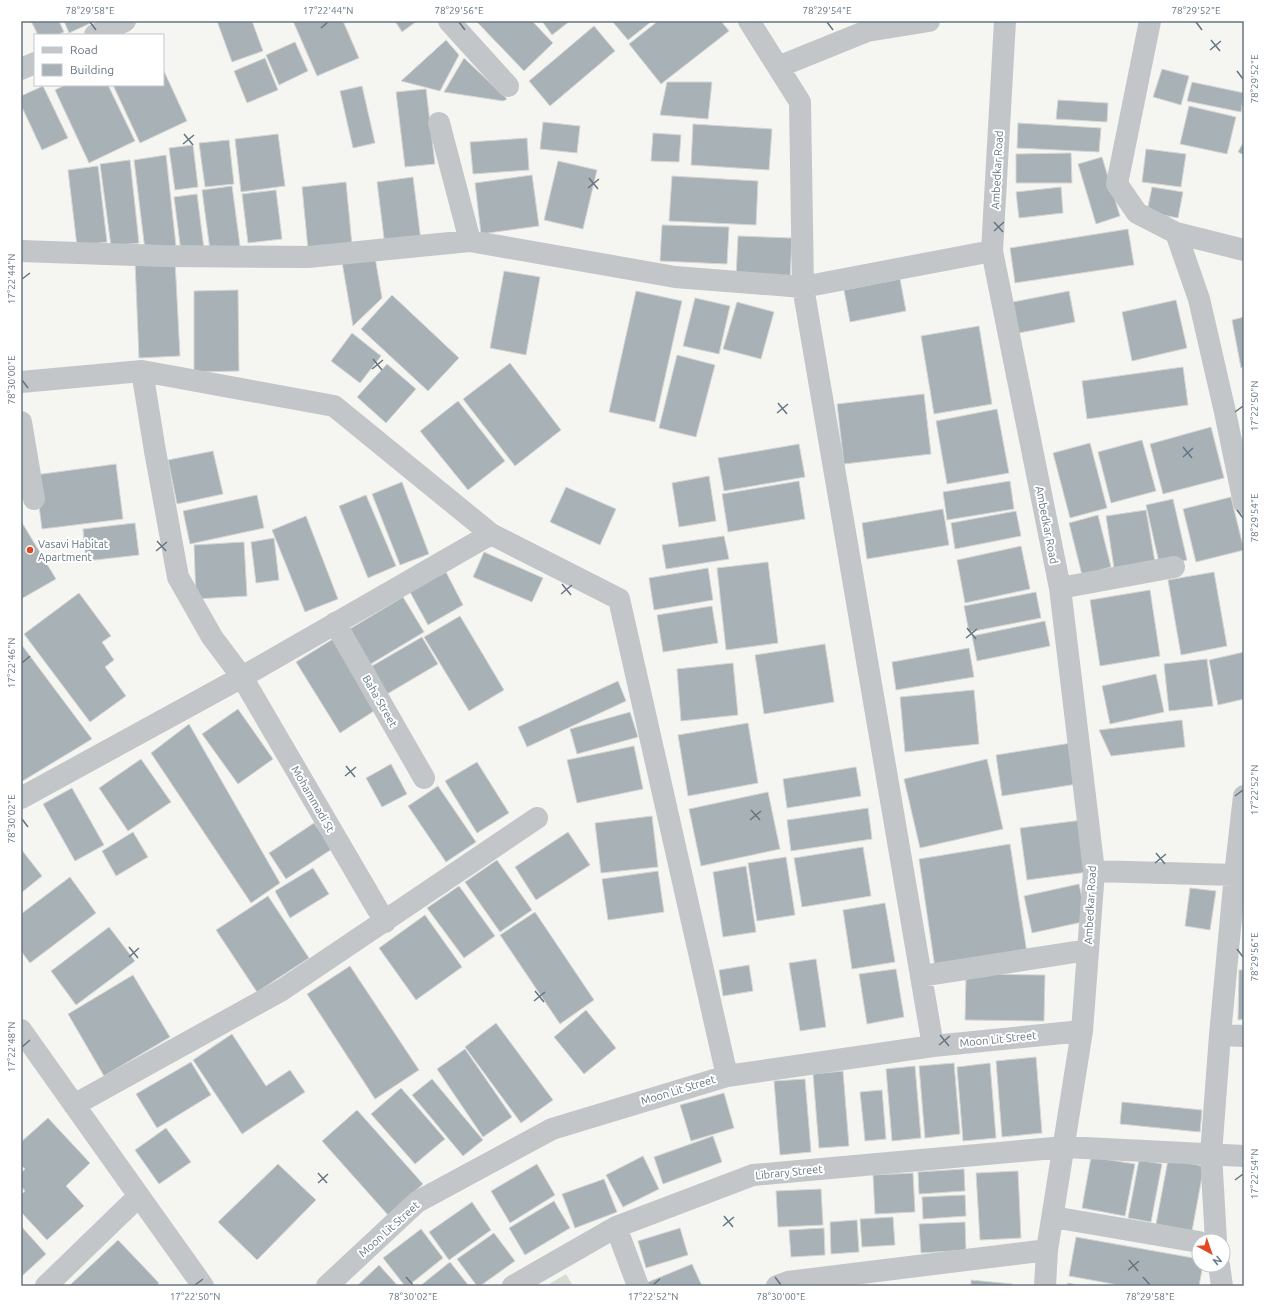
<svg xmlns="http://www.w3.org/2000/svg" width="1265" height="1307" viewBox="0 0 1265 1307" font-family="Ubuntu,sans-serif">
  <style>
    .green { fill: #d6dcd2 }
    .building { fill: #a8b1b6; stroke: #d6d6d4 }
    .lines { fill: none; stroke-linecap: round; stroke-linejoin: round }
    .minor { stroke: #c2c6c9; stroke-width: 22 }
    .ticks { fill: none; stroke: #647682; stroke-width: 1.5 }
    .poi-dot { fill: #e14925; stroke: #fff; stroke-width: 1.5 }
    .labels { text-anchor: middle; stroke-width: 4; stroke-linejoin: round; paint-order: stroke }
    .street-label { font-size: 11px; fill: #647682; stroke: #fff }
    .poi-label { font-size: 11px; fill: #647682; stroke: #fff; text-anchor: start }
    .neatline { fill: none; stroke: #647682; stroke-width: 1.5 }
    .ticks-label { font-size: 10px; text-anchor: middle; fill: #647682 }
  </style>
  <rect width="100%" height="100%" fill="#f5f5f1"/>
  <path class="green" d="M566,1274L573,1286H546Z"/>
  <path class="building" d="M31,21H59L64,32L57,35H38Z
    M64,21H92L93,22L69,33Z
    M217,21H252L263,51L232,62Z
    M293,21H343L359,58L317,76Z
    M395,21H417L402,32Z
    M476,21H532L553,43L524,71Z
    M542,21H570L552,35Z
    M612,21H652L628,40Z
    M658,21H721L729,31L661,84L629,44Z
    M594,26L615,51L550,106L529,81Z
    M446,40L459,55L440,91L401,81Z
    M295,42L308,71L279,85L266,55Z
    M265,58L278,90L247,103L234,71Z
    M464,58L507,99L503,101L444,92Z
    M163,69L187,121L140,143L113,85H163Z
    M1162,69L1189,76L1181,105L1153,97Z
    M667,82H712L708,119L660,115Z
    M1192,82L1244,93L1241,112L1187,101Z
    M65,85H108L135,141L89,163L55,90Z
    M43,86L68,138L42,150L21,105V96Z
    M362,86L375,143L353,148L340,91Z
    M426,89L435,164L405,167L396,92Z
    M1058,100L1108,103L1107,122L1056,119Z
    M1189,106L1236,117L1227,154L1180,144Z
    M543,122L580,126L577,153L540,149Z
    M1018,123L1101,128L1099,152L1017,148Z
    M693,124L772,129L769,170L691,165Z
    M653,133L681,135L679,162L651,161Z
    M278,134L285,186L241,192L235,139Z
    M527,138L529,170L473,174L470,142Z
    M229,140L234,184L205,187L199,143Z
    M1244,141V155L1238,152Z
    M193,145L198,187L175,190L169,148Z
    M1146,149L1186,154L1181,187L1142,182Z
    M1071,153L1072,183H1016V154Z
    M166,155L176,246L145,250L134,160Z
    M1102,157L1120,216L1096,224L1078,164Z
    M130,160L139,243L111,246L100,164Z
    M558,161L597,170L583,229L544,220Z
    M98,166L107,242L77,246L68,170Z
    M532,175L539,226L481,234L475,183Z
    M672,176L758,181L756,225L669,221Z
    M413,177L421,241L385,246L377,182Z
    M346,182L352,245L308,249L302,187Z
    M232,186L240,246L210,250L202,190Z
    M1061,187L1063,213L1019,218L1016,192Z
    M1152,187L1183,192L1178,218L1147,212Z
    M276,190L282,239L248,243L242,194Z
    M197,194L204,249L181,252L174,197Z
    M662,225L729,227L727,264L660,261Z
    M1128,229L1134,265L1015,283L1010,248Z
    M738,236L792,238L790,280L736,278Z
    M375,257L382,298L353,326L342,262Z
    M175,260L180,356L139,358L135,261Z
    M504,271L540,277L526,355L490,348Z
    M900,279L906,311L850,322L844,290Z
    M238,290L239,371L194,372V291Z
    M636,291L682,301L655,422L609,412Z
    M1069,291L1075,322L1019,333L1013,302Z
    M392,295L459,358L428,391L361,329Z
    M695,298L730,306L719,354L683,346Z
    M1176,300L1187,348L1132,361L1122,312Z
    M737,302L774,312L761,359L723,349Z
    M1244,317V367L1241,368L1232,320Z
    M979,326L992,404L934,414L921,336Z
    M352,333L381,356L360,383L331,361Z
    M677,355L715,365L696,437L659,428Z
    M510,363L561,430L515,466L463,399Z
    M387,364L416,389L386,423L357,397Z
    M1183,367L1188,405L1087,419L1082,381Z
    M924,394L931,454L844,464L837,404Z
    M458,401L505,461L468,490L420,431Z
    M997,409L1009,473L947,484L936,421Z
    M1211,427L1224,478L1163,494L1150,444Z
    M1142,440L1156,491L1111,503L1098,452Z
    M1090,443L1107,508L1070,518L1053,453Z
    M799,444L805,477L724,491L718,458Z
    M213,451L223,494L177,504L168,460Z
    M116,464L123,519L42,529L35,475Z
    M709,476L716,521L679,527L672,483Z
    M799,481L805,519L728,532L722,494Z
    M1010,481L1014,509L947,520L943,492Z
    M402,482L429,554L400,565L372,494Z
    M566,487L616,509L600,545L550,522Z
    M257,495L264,528L190,544L183,511Z
    M366,495L396,566L368,578L339,506Z
    M1231,497L1244,550L1196,562L1183,509Z
    M1173,499L1187,560L1160,567L1146,505Z
    M943,509L949,545L867,559L862,523Z
    M1146,510L1155,562L1114,568L1106,516Z
    M1016,511L1021,536L955,549L951,523Z
    M1098,515L1111,567L1082,575L1069,523Z
    M306,516L338,599L305,612L272,530Z
    M21,521L56,579L21,599Z
    M135,523L139,555L86,561L83,529Z
    M724,536L729,559L666,569L662,545Z
    M274,538L279,580L256,583L251,542Z
    M244,542L247,596L196,599L194,545Z
    M1021,546L1030,589L965,603L957,560Z
    M484,552L543,578L532,602L473,577Z
    M768,562L778,643L726,650L717,568Z
    M708,568L713,600L654,610L649,578Z
    M446,572L463,605L428,625L410,592Z
    M1214,572L1227,646L1181,655L1168,580Z
    M1150,590L1160,656L1100,666L1090,600Z
    M1036,592L1041,618L969,632L964,606Z
    M79,593L111,636L102,642L114,660L105,667L126,696L90,722L24,634Z
    M403,597L424,632L369,665L348,630Z
    M712,606L718,643L663,652L657,615Z
    M460,616L504,690L469,711L424,637Z
    M1045,621L1050,646L977,661L972,636Z
    M422,637L438,664L387,694L372,666Z
    M333,639L377,709L340,733L296,662Z
    M21,644L92,739L21,782Z
    M825,644L834,702L764,714L755,655Z
    M969,648L974,677L896,690L892,662Z
    M1244,652V699L1218,705L1209,660Z
    M1207,659L1213,706L1169,711L1164,664Z
    M733,663L738,715L681,721L677,669Z
    M1156,674L1164,712L1110,724L1102,686Z
    M618,681L626,701L527,747L518,727Z
    M974,690L979,744L905,752L900,697Z
    M238,709L273,759L238,784L202,734Z
    M630,712L638,737L577,754L570,729Z
    M1182,720L1185,747L1111,756L1099,730Z
    M748,723L758,783L688,796L678,735Z
    M189,724L280,883L251,903L151,753Z
    M1071,743L1077,784L1002,796L996,755Z
    M634,746L643,789L577,803L567,760Z
    M141,759L171,802L128,831L99,788Z
    M987,759L1003,829L920,848L904,779Z
    M477,762L509,813L477,833L445,781Z
    M391,764L407,794L382,807L366,778Z
    M856,767L861,796L787,808L783,779Z
    M438,786L476,842L446,862L408,806Z
    M72,788L104,845L75,861L43,804Z
    M768,792L780,849L701,866L689,809Z
    M868,808L872,839L791,851L787,820Z
    M652,816L658,867L601,873L595,823Z
    M1082,820L1088,872L1027,880L1020,828Z
    M314,823L332,849L286,879L269,853Z
    M133,832L148,857L116,876L102,851Z
    M568,832L590,865L536,900L515,867Z
    M1010,844L1027,953L935,968L919,859Z
    M863,847L871,896L802,907L794,858Z
    M21,849L42,876L21,893Z
    M786,857L795,915L757,921L748,863Z
    M497,860L532,910L500,932L465,882Z
    M746,866L756,932L723,937L713,872Z
    M313,868L329,894L290,918L275,891Z
    M658,871L664,912L608,920L602,879Z
    M70,877L96,913L30,963L21,951V914Z
    M1079,884L1087,921L1032,933L1024,896Z
    M459,886L495,936L464,958L427,908Z
    M1190,888L1216,891L1210,930L1185,926Z
    M268,896L309,958L257,992L216,930Z
    M885,903L895,962L852,969L843,910Z
    M535,912L594,1000L560,1024L500,935Z
    M425,915L462,967L416,1000L379,948Z
    M109,927L135,961L76,1005L51,971Z
    M816,959L826,1027L800,1031L789,963Z
    M749,965L753,991L723,996L719,970Z
    M350,966L419,1070L375,1099L307,994Z
    M896,969L904,1017L867,1024L859,974Z
    M1239,970H1244V1019L1238,1020Z
    M966,974L1045,975L1044,1021L965,1020Z
    M133,975L170,1037L104,1076L68,1014Z
    M586,1010L616,1048L584,1074L554,1037Z
    M496,1023L553,1100L521,1123L465,1047Z
    M232,1034L266,1086L290,1070L305,1092L242,1134L193,1060Z
    M465,1049L512,1117L483,1137L437,1069Z
    M1036,1057L1042,1133L1002,1137L996,1061Z
    M191,1062L211,1095L157,1128L136,1094Z
    M954,1063L960,1134L925,1138L919,1066Z
    M990,1063L996,1138L963,1141L957,1067Z
    M915,1066L921,1138L892,1141L886,1069Z
    M843,1071L849,1146L819,1148L813,1074Z
    M432,1079L483,1140L463,1156L412,1095Z
    M805,1079L811,1152L780,1155L774,1081Z
    M401,1088L445,1139L415,1164L371,1114Z
    M882,1090L886,1139L865,1141L860,1092Z
    M724,1093L734,1128L691,1141L680,1105Z
    M1122,1102L1202,1110L1200,1132L1120,1124Z
    M357,1110L423,1184L388,1215L322,1141Z
    M48,1118L90,1163L66,1186L84,1206L47,1240L21,1212V1195L25,1191L21,1186V1173L25,1169L21,1165V1142Z
    M166,1128L191,1162L159,1184L135,1150Z
    M713,1136L722,1162L663,1184L654,1157Z
    M643,1156L659,1189L623,1207L606,1175Z
    M1091,1157L1135,1164L1125,1216L1082,1208Z
    M1139,1160L1162,1164L1151,1222L1128,1218Z
    M1168,1160L1204,1166L1192,1231L1156,1224Z
    M278,1164L316,1200L257,1260L218,1222Z
    M537,1164L555,1195L510,1223L491,1191Z
    M964,1169L965,1191L919,1194L918,1172Z
    M1018,1171L1021,1238L980,1240L976,1173Z
    M913,1173L915,1212L875,1214L873,1175Z
    M604,1179L617,1212L575,1228L562,1194Z
    M821,1189L823,1225L778,1227L776,1191Z
    M965,1195L966,1216L923,1219L922,1197Z
    M554,1201L570,1228L525,1255L509,1228Z
    M472,1202L491,1230L449,1260L429,1232Z
    M893,1217L895,1245L862,1247L860,1219Z
    M857,1220L859,1252L831,1254L830,1222Z
    M965,1222L966,1250L921,1253L919,1224Z
    M21,1226L46,1254L21,1277Z
    M680,1228L688,1255L646,1268L638,1241Z
    M824,1228L825,1255L791,1257L789,1230Z
    M421,1229L443,1258L408,1286H405L383,1258Z
    M494,1233L515,1261L480,1286H477L457,1259Z
    M1076,1237L1199,1259V1265H1203L1199,1286H1124L1069,1276Z
    M118,1240L159,1283L155,1286H69Z
    M450,1262L469,1286H420Z
    M692,1264L702,1286H648L646,1283Z
    M379,1265L398,1286H357Z
    M971,1280L1012,1284V1286H971Z
    M1068,1283L1084,1286H1067Z"/>
  <g class="lines">
    <path class="minor" d="M449,21L508,86
      M749,21L800,102L803,287L933,1046
      M1005,21L992,251L1060,588L1094,871L1082,1031L1047,1250L1045,1286
      M1150,21L1117,184L1137,213L1176,233L1199,299L1225,412L1244,503
      M95,35L125,21
      M778,67L867,31L929,21
      M21,69L35,63
      M439,123L470,241
      M1176,233L1244,250
      M21,251L164,256L308,257L470,241L675,277L803,287L992,251
      M142,371L155,451L178,577L212,637L242,677L385,922
      M21,382L142,371L334,406L491,534L619,599L727,1076
      M21,422L34,499
      M1060,588L1174,567
      M335,623L424,778
      M21,798L242,677L491,534
      M1094,871L1235,875
      M921,976L1088,950
      M21,1030L203,1286
      M1220,1035L1244,1036
      M74,1105L282,990L537,818
      M1053,1217L1199,1242
      M616,1227L638,1286
      M1216,1241L1211,1154L1220,1035L1235,875L1244,796
      M1219,1265L1222,1286
      M46,1286L139,1196
      M327,1286L417,1202L552,1129L727,1076L933,1046L1082,1031
      M513,1286L616,1227L753,1175L1065,1147L1244,1156
      M777,1286L788,1282L1047,1250"/>
  </g>
  <path class="ticks" d="M90,22L96,30M459,22L465,30M827,22L833,30M1196,22L1202,30M321,28L328,22M1211,40L1220,51M1210,50L1221,41M1237,71L1243,79M184,134L193,145M183,144L194,135M589,178L598,189M588,188L599,179M994,222L1003,232M994,231L1004,222M22,279L30,273M373,359L382,370M372,369L383,360M22,380L28,388M778,403L787,414M1235,412L1243,406M777,413L788,404M1183,447L1192,458M1183,457L1193,448M1237,510L1243,518M157,541L166,551M156,551L167,542M562,584L571,595M561,594L572,585M967,628L976,639M966,638L977,629M22,663L30,656M346,766L355,777M345,776L356,767M1235,796L1243,790M751,810L760,820M22,819L28,827M750,820L761,811M1156,853L1165,864M1155,863L1166,854M129,947L138,958M1237,949L1243,957M129,957L139,948M535,991L544,1002M534,1001L545,992M940,1035L949,1046M939,1045L950,1036M22,1047L30,1040M318,1173L327,1183M1235,1180L1243,1174M318,1183L328,1174M724,1216L733,1227M723,1226L734,1217M1129,1260L1138,1271M1128,1270L1139,1261M406,1277L413,1285M775,1277L781,1285M1143,1277L1150,1285M195,1285L203,1279M653,1285L660,1279"/>
  <circle class="poi-dot" cx="30" cy="550" r="4"/>
  <g class="labels">
    <g class="street-label">
      <text transform="translate(997 170) rotate(-87)" y="4">Ambedkar Road</text>
      <text transform="translate(1047 525) rotate(79)" y="4">Ambedkar Road</text>
      <text transform="translate(380 701) rotate(60)" y="4">Baha Street</text>
      <text transform="translate(313 799) rotate(60)" y="4">Mohammadi St</text>
      <text transform="translate(1090 905) rotate(-87)" y="4">Ambedkar Road</text>
      <text transform="translate(998 1039) rotate(-6)" y="4">Moon Lit Street</text>
      <text transform="translate(678 1090) rotate(-17)" y="4">Moon Lit Street</text>
      <text transform="translate(789 1172) rotate(-6)" y="4">Library Street</text>
      <text transform="translate(389 1229) rotate(-42)" y="4">Moon Lit Street</text>
    </g>
    <g class="poi-label">
      <text x="38" y="548">Vasavi Habitat<tspan x="38" dy="13">Apartment</tspan></text>
    </g>
  </g>
  <rect width="1265" height="1307" fill="none" stroke="#ffffff" stroke-width="44"/>
  <rect x="34" y="34" width="130" height="52" fill="#ffffff" stroke="#c1c8cd"/>
  <rect x="42" y="47" width="20" height="6" fill="#c2c6c9" stroke="#c1c8cd"/>
  <text x="70" y="54" font-size="12" fill="#647682">Road</text>
  <rect x="42" y="64" width="20" height="12" fill="#a8b1b6" stroke="#c1c8cd"/>
  <text x="70" y="74" font-size="12" fill="#647682">Building</text>
  <g transform="translate(1211 1253) rotate(140)"><circle r="19" fill="#ffffff" stroke="#c1c8cd"/>
  <path d="M0-3L7 15L0 10L-7 15Z" fill="#e14925"/>
  <text y="-6" font-size="11" font-weight="bold" text-anchor="middle" fill="#647682">N</text>
  </g>
  <rect x="22" y="22" width="1221" height="1263" class="neatline"/>
  <g class="ticks-label">
    <text x="90" y="14">78°29'58"E</text>
    <text x="328" y="14">17°22'44"N</text>
    <text x="459" y="14">78°29'56"E</text>
    <text x="827" y="14">78°29'54"E</text>
    <text x="1196" y="14">78°29'52"E</text>
    <text transform="translate(1254 79) rotate(-90)" y="4">78°29'52"E</text>
    <text transform="translate(11 279) rotate(-90)" y="4">17°22'44"N</text>
    <text transform="translate(11 380) rotate(-90)" y="4">78°30'00"E</text>
    <text transform="translate(1254 406) rotate(-90)" y="4">17°22'50"N</text>
    <text transform="translate(1254 518) rotate(-90)" y="4">78°29'54"E</text>
    <text transform="translate(11 663) rotate(-90)" y="4">17°22'46"N</text>
    <text transform="translate(1254 790) rotate(-90)" y="4">17°22'52"N</text>
    <text transform="translate(11 819) rotate(-90)" y="4">78°30'02"E</text>
    <text transform="translate(1254 957) rotate(-90)" y="4">78°29'56"E</text>
    <text transform="translate(11 1047) rotate(-90)" y="4">17°22'48"N</text>
    <text transform="translate(1254 1174) rotate(-90)" y="4">17°22'54"N</text>
    <text x="195" y="1300">17°22'50"N</text>
    <text x="413" y="1300">78°30'02"E</text>
    <text x="653" y="1300">17°22'52"N</text>
    <text x="781" y="1300">78°30'00"E</text>
    <text x="1150" y="1300">78°29'58"E</text>
  </g>
</svg>
